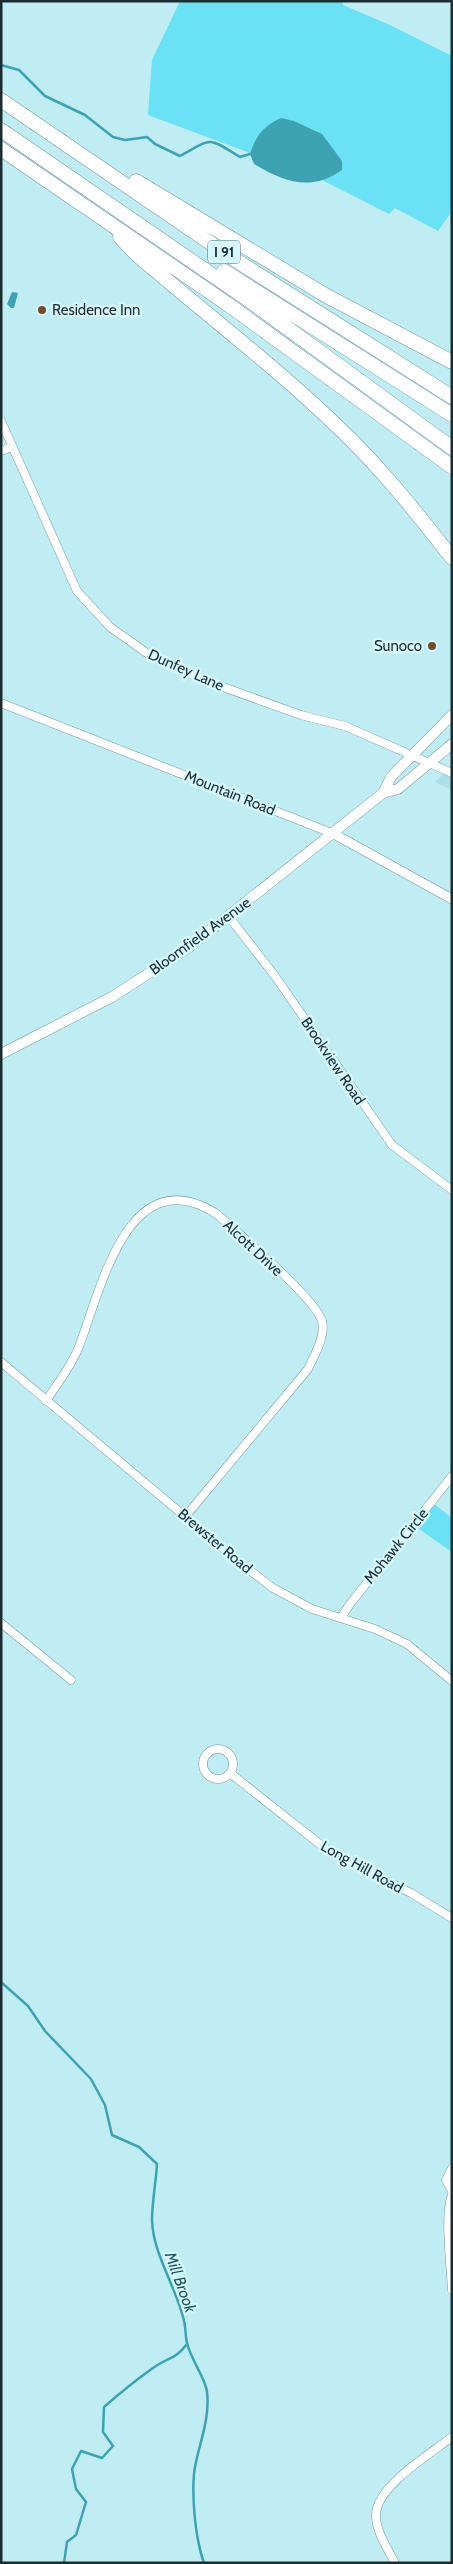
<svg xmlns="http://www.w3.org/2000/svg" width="453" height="2564" viewBox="0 0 453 2564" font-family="Cabin,sans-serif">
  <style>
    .built { fill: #abe0ea }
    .green { fill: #6ae1f5 }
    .water { fill: #3da3b3 }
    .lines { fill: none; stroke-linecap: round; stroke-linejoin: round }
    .stream { stroke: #3da3b3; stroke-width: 2.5 }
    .minor-casing { stroke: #729ba3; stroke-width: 9 }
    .tertiary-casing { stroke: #729ba3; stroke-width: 10 }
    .secondary-casing { stroke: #729ba3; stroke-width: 11 }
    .motorway-casing { stroke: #729ba3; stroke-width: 15 }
    .minor { stroke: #fff; stroke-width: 8 }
    .tertiary { stroke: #fff; stroke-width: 9 }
    .secondary { stroke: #fff; stroke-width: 10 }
    .motorway { stroke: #fff; stroke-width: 14 }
    .poi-dot { fill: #714d27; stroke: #d4f7fe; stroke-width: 2 }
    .labels { text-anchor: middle; stroke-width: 5; stroke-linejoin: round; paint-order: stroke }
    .shield { fill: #d4f7fe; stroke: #536a6e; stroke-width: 1 }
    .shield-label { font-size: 14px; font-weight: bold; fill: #1c2d30 }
    .poi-label { font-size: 15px; fill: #1c2d30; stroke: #d4f7fe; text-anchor: start }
    .street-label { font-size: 15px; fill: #1c2d30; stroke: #d4f7fe }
    .water-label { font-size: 16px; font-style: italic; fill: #1c555e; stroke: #d4f7fe }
  </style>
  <rect width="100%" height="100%" fill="#c0ecf4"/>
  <path class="built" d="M452,766V790L435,782Z"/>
  <path class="green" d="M180,1H342L343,5L390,25L452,56V211L438,231L395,208L389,214L322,180L327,178L342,161L318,132L294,121L256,139L250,153L148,115L152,60Z
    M434,1504L452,1518V1552L416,1527Z"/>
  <path class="water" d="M281,118L294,121L322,134L342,161V170C311,192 284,182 254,164L250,154C255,137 264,125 281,118Z
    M12,292L18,293L14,308H11L7,304Z"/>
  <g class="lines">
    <path class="stream" d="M1,65L19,70L45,96L85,115L113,137L125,140L147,137L155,144L180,156C213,138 206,136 240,157L250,154
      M1,1982L28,2006L45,2031L91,2079L105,2105L112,2135L139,2147L157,2164C156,2182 152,2202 152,2220C153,2254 175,2285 183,2317C186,2325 185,2335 187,2343C191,2360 206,2379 207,2392C210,2416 201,2439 196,2462C190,2487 195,2538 204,2563
      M64,2563L67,2542L76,2535L86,2502L76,2489L72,2469L81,2451L102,2458L113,2446L103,2432L104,2407C120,2393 136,2380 153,2368C169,2356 174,2361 187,2344"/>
    <defs>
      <path id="minor" d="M1,421L77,591L110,627L151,656L209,682L301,715L345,726L452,773
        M1,451L12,447
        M1,703L334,834
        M229,917L275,976L392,1145L452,1190
        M1,1362L244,1566L273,1588L312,1609L375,1629L407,1644L452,1681
        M46,1401C57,1384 70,1368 78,1349C101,1291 127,1157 217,1214C239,1234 315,1298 322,1321C326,1336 314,1356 308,1369L185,1517
        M341,1618L350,1604L452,1476
        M1,1623L71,1680
        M203 1764a15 15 0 1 1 30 0a15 15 0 1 1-30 0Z
        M230,1773L331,1853L411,1893L452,1918
        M452,2168L446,2180L452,2191
        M452,2195C444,2213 451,2268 452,2290
        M395,2563C388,2549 376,2532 376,2516C375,2487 430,2454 452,2437"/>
      <path id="tertiary" d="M334,834L452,899"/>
      <path id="secondary" d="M383,793L398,789L452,744
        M1,1054L112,997L188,948L383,793L391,777L452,715"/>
      <path id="motorway" d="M1,100L234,259L452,397
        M1,130L253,303L452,448
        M1,149L226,303L452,467
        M136,181L325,295L452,362
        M120,237L135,253C203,312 275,366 340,429C381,468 417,513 452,558
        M224,271L452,415"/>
    </defs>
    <use href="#minor" class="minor-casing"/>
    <use href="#tertiary" class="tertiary-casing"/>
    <use href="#secondary" class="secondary-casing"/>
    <use href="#motorway" class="motorway-casing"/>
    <use href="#minor" class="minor"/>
    <use href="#tertiary" class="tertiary"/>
    <use href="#secondary" class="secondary"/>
    <use href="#motorway" class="motorway"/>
  </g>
  <g class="poi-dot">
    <circle cx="42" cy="310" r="5"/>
    <circle cx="432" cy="646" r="5"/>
  </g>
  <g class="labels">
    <rect class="shield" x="208" y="240.5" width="32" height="23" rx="4"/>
    <g class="shield-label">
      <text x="224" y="257">I 91</text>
    </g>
    <g class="poi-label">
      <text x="52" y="315">Residence Inn</text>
      <text x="422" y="651" text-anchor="end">Sunoco</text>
    </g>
    <g class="street-label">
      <text transform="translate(186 670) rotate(24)" y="5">Dunfey Lane</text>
      <text transform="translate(230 793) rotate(22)" y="5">Mountain Road</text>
      <text transform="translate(200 936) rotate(-36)" y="5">Bloomfield Avenue</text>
      <text transform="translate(333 1061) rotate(56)" y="5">Brookview Road</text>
      <text transform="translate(253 1248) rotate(43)" y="5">Alcott Drive</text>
      <text transform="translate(215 1541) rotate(40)" y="5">Brewster Road</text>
      <text transform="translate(396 1546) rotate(-51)" y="5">Mohawk Circle</text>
      <text transform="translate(362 1867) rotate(29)" y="5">Long Hill Road</text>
    </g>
    <g class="water-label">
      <text transform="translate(181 2282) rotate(70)" y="6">Mill Brook</text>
    </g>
  </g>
  <rect width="453" height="2564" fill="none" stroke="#1c2d30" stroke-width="5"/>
</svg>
